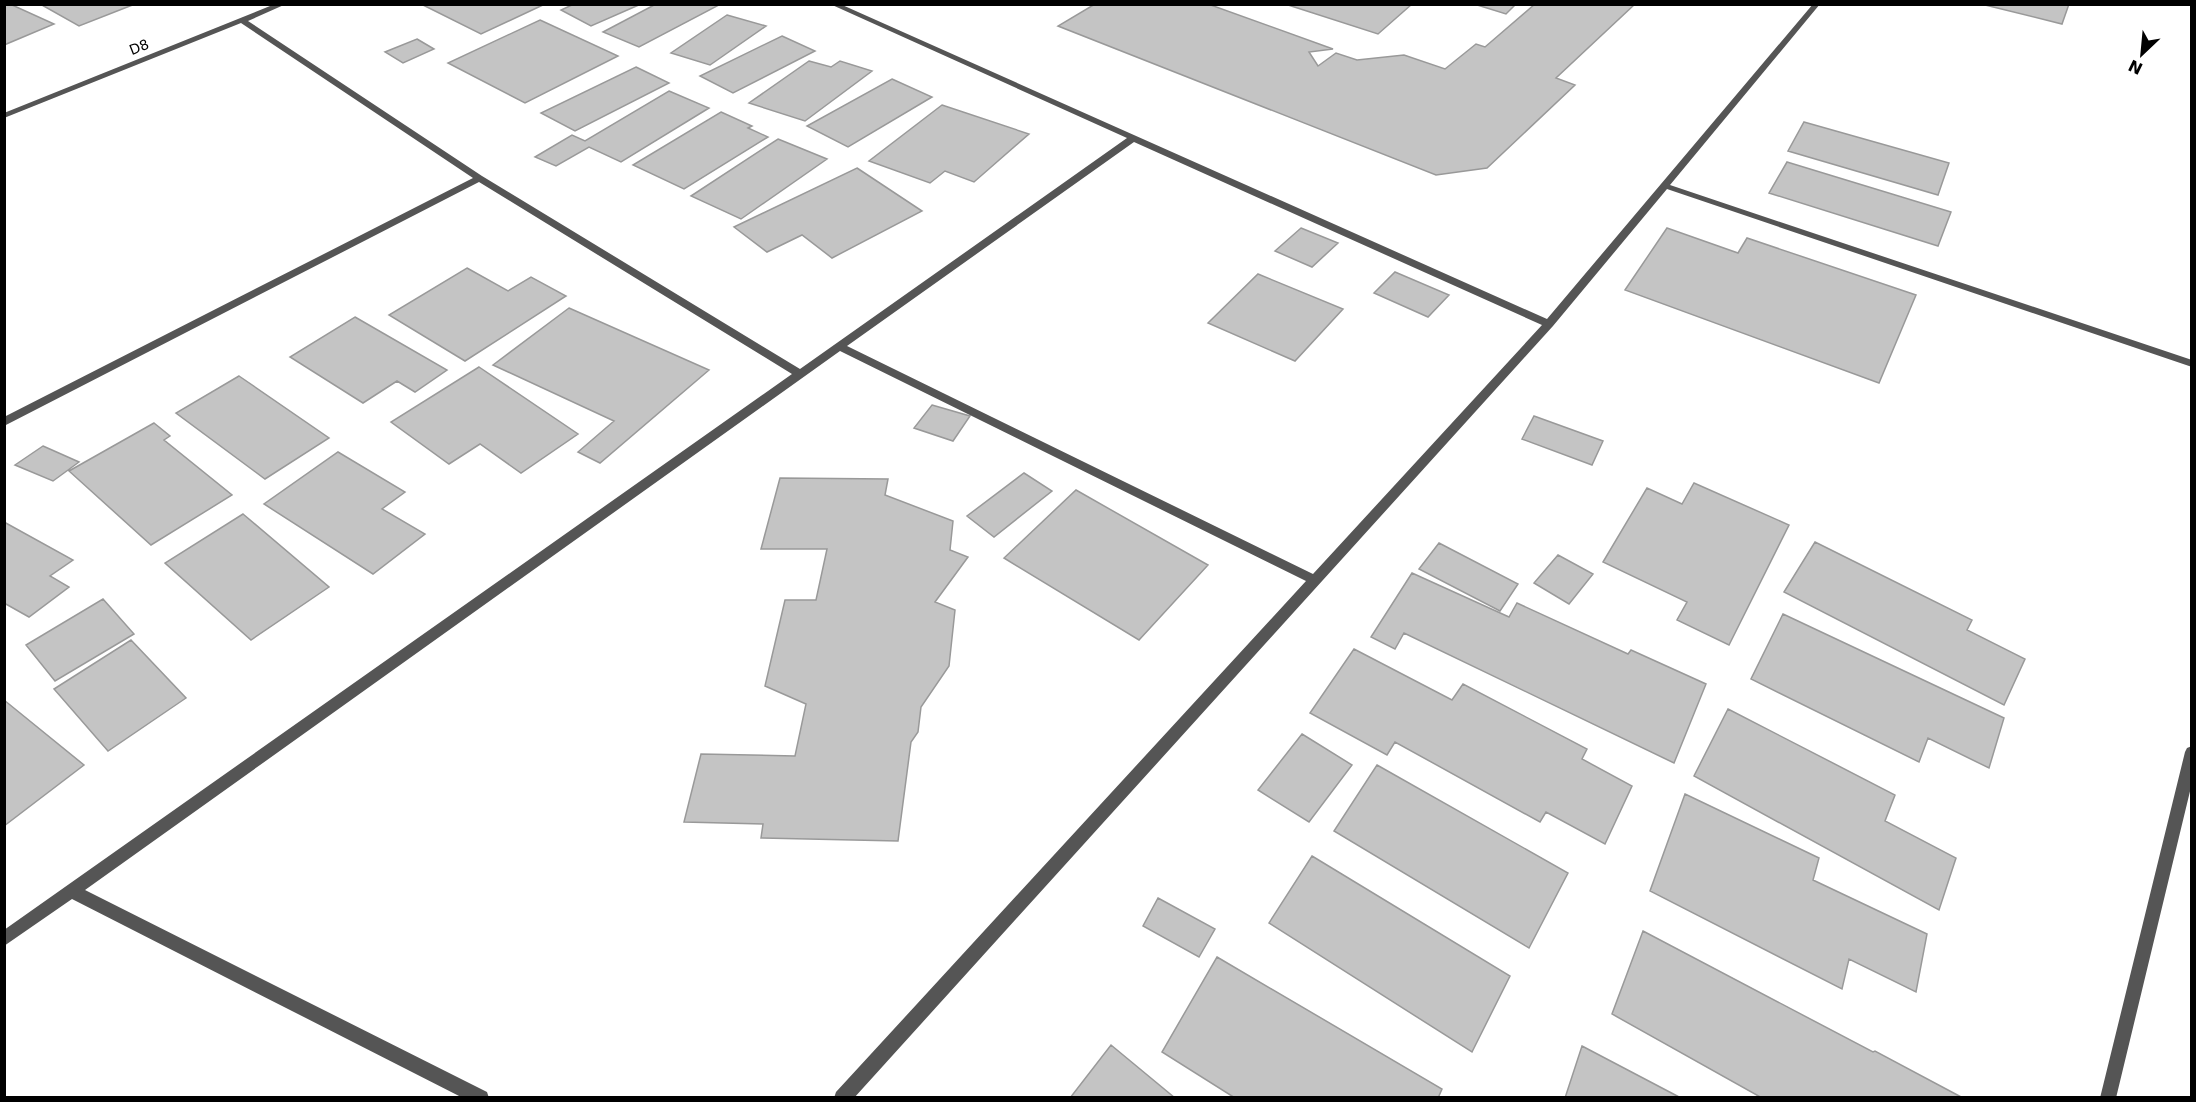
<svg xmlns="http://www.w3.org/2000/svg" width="2196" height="1102" viewBox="0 0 2196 1102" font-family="'DejaVu Sans',sans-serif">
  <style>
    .building { fill: #c4c4c4; stroke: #999; stroke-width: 1.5 }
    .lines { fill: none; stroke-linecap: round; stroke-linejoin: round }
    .minor { fill: #555; fill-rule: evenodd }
    .labels { text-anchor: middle; stroke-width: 4.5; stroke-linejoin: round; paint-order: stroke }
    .far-street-label { font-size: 14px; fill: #000; stroke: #fff }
  </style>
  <rect width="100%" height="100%" fill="#fff"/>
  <path class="building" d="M4,4H10L54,24L4,45Z
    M40,4H135L79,26Z
    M421,4H545L481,34Z
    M574,4H641L591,26L561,10Z
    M656,4H716L719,5L639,47L603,32Z
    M1095,4H1208L1333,49L1309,52L1318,66L1336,53L1357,60L1404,55L1445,69L1476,44L1485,47L1535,4H1635L1556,78L1575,85L1487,168L1436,175L1058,26Z
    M1285,4H1412L1378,34Z
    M1474,4H1516L1506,14Z
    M1981,4H2069L2062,24Z
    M727,15L766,26L710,65L671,53Z
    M540,20L618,56L525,103L448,63Z
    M782,36L815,51L733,93L700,76Z
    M417,39L434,49L403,63L385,52Z
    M809,61L831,67L840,61L872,71L805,121L749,103Z
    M636,67L669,83L575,131L541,113Z
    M892,79L932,97L848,147L807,126Z
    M669,91L709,108L621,162L589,147L556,166L535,157L572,135L585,141Z
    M942,105L1029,134L974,182L945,171L930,183L869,161Z
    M721,112L752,126L748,128L768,137L684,189L633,165Z
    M1804,122L1949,163L1938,195L1788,151Z
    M778,139L827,159L741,219L691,196Z
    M1787,162L1951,212L1938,246L1769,193Z
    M857,168L922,211L832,258L802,235L767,252L734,227Z
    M1301,228L1338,243L1312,267L1275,251Z
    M1667,228L1738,253L1747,238L1916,295L1879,383L1625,290Z
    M467,268L508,291L531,277L566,296L465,361L389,315Z
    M1395,272L1449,295L1428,317L1374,293Z
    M1258,274L1343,309L1295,361L1208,323Z
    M569,308L709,370L600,463L578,452L614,421L493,365Z
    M355,317L447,370L415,392L397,381L363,403L290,357Z
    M479,367L578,434L521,473L480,444L449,464L391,422Z
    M239,376L329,438L265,479L176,413Z
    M932,405L970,416L953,441L914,428Z
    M1534,416L1603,441L1592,465L1522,439Z
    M154,423L170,436L164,440L232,495L151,545L69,471Z
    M43,446L79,462L53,481L15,465Z
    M338,452L405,492L382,509L425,534L373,574L264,504Z
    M1024,473L1052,491L994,537L967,516Z
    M780,478L888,479L885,495L953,521L950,550L968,557L935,602L955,610L949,666L921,707L918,732L911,742L898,841L761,838L763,824L684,822L701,754L795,756L806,704L765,686L785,600H816L827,549H761Z
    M1694,483L1789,525L1729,645L1677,620L1687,602L1603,562L1647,488L1682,504Z
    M1076,490L1208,565L1139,640L1004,558Z
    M243,514L329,587L251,640L165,563Z
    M4,522L73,560L50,576L69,587L29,617L4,603Z
    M1815,542L1972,620L1967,630L2025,659L2004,705L1784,592Z
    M1439,543L1518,584L1500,611L1419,569Z
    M1558,555L1593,574L1569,604L1534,583Z
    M1412,573L1509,617L1517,603L1628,654L1631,650L1706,684L1674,763L1404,633L1395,649L1371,637Z
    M103,599L134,634L55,681L26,645Z
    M1783,614L2004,718L1989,768L1928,738L1919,762L1751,679Z
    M131,640L186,698L108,751L54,689Z
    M1354,649L1452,700L1463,684L1587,749L1582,759L1632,786L1605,844L1546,812L1540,822L1395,742L1387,755L1310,713Z
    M4,700L84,765L4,826Z
    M1728,709L1895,795L1885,821L1956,858L1939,910L1694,776Z
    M1302,734L1352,765L1309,822L1258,790Z
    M1377,765L1568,873L1529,948L1334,831Z
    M1685,794L1819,858L1813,880L1927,934L1916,992L1849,959L1842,989L1650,891Z
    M1312,856L1510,976L1472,1052L1269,923Z
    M1158,898L1215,929L1199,957L1143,926Z
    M1643,931L1873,1052L1875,1051L1963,1098H1762L1612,1014Z
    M1217,957L1442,1089L1438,1098H1235L1162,1052Z
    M1111,1045L1175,1098H1070Z
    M1582,1046L1681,1098H1565Z"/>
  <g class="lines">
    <path class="minor" d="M275,4H286L248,21L482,176L800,369L1127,138L830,4H840L1547,319L1813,4H1820L1670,185L2192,360V367L1667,189L1553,326L854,1098H834L836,1092L1306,581L840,351L85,890L487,1092L489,1098H463L72,899L4,946V930L792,374L479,182L4,426V417L473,178L241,23L4,118V113ZM1134,142L1542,325L1313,574L847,346Z
      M2192,746V783L2116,1098H2100L2185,752L2187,748Z"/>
  </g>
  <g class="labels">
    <g class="far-street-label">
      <text transform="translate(139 47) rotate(-22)" y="5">D8</text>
    </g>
  </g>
  <rect width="2196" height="1102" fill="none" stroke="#000000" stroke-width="12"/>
  <g transform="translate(2142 54) rotate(206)" stroke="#ffffff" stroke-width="4.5" paint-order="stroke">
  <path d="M0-4.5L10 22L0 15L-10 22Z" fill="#000000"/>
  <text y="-9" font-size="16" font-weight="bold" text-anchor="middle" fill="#000000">N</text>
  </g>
</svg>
